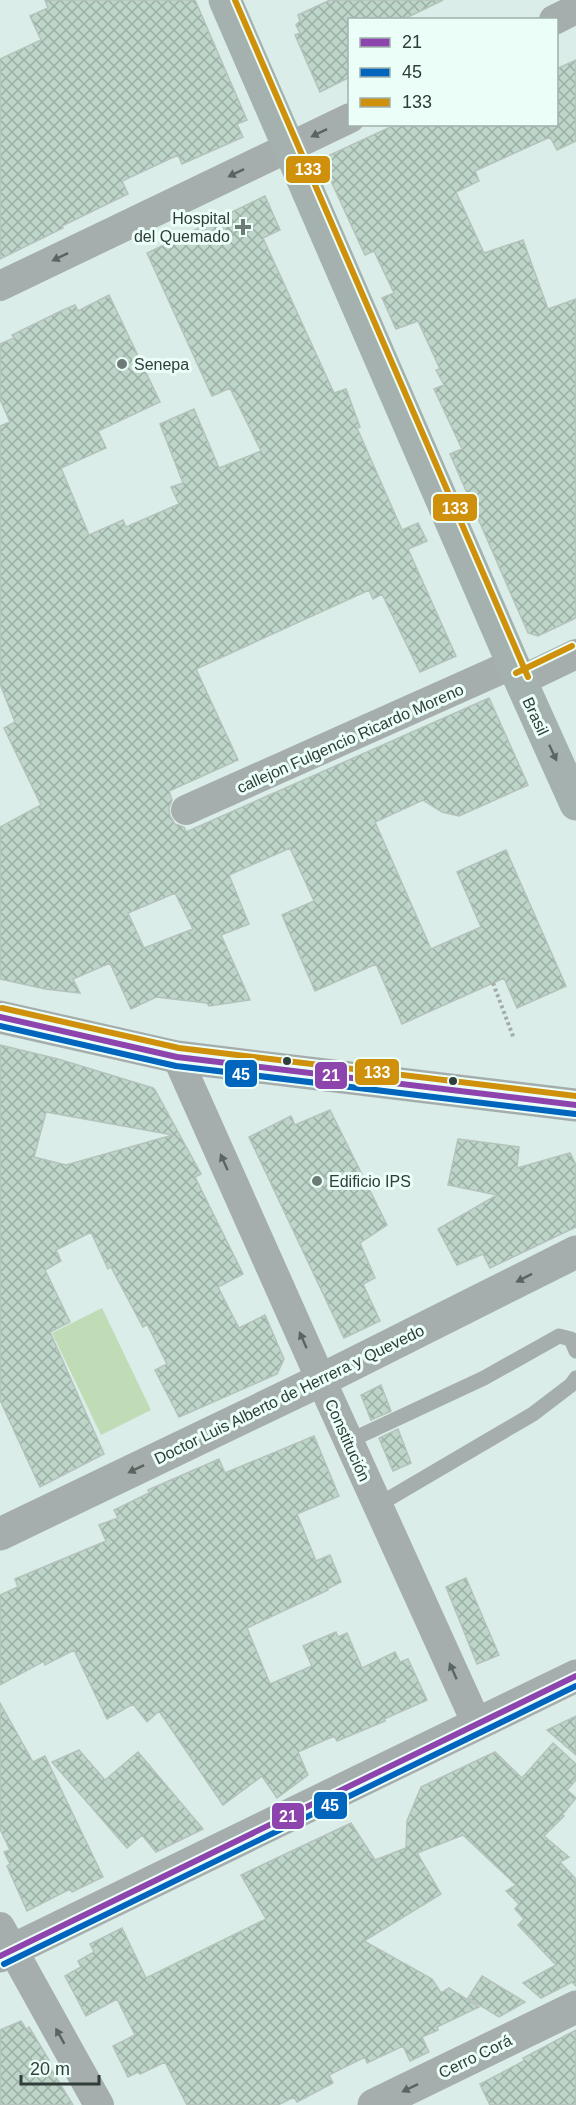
<svg xmlns="http://www.w3.org/2000/svg" width="576" height="2105" viewBox="0 0 576 2105" font-family="Helvetica,sans-serif">
  <style>
    .green { fill: #c0dcb6 }
    .building { fill: url(#building-cross-hatch); stroke: #b5c2bc; stroke-width: 1.5; fill-rule: evenodd }
    .lines { fill: none; stroke-linecap: round; stroke-linejoin: round }
    .path { stroke: #a4acaa; stroke-width: 4; stroke-dasharray: 3 3; stroke-linecap: butt }
    .service { stroke: #a5aeac; stroke-width: 15 }
    .minor { stroke: #a5aeac; stroke-width: 30 }
    .tertiary { stroke: #a5aeac; stroke-width: 33 }
    .secondary { stroke: #a4adac; stroke-width: 33 }
    .primary { stroke: #a5b1ae; stroke-width: 33 }
    .bus-1-casing { stroke: #ebfef8; stroke-width: 10 }
    .bus-2-casing { stroke: #ebfef8; stroke-width: 10 }
    .bus-3-casing { stroke: #ebfef8; stroke-width: 10 }
    .bus-1 { stroke: #8e44ad; stroke-width: 6 }
    .bus-2 { stroke: #0065bd; stroke-width: 6 }
    .bus-3 { stroke: #cf910b; stroke-width: 6 }
    .oneway { fill: #596561 }
    .oneway2 { fill: #596662 }
    .poi-dot { fill: #6c7b76; stroke: #ebfef8; stroke-width: 2 }
    .bus-dot { fill: #303d39; stroke: #ebfef8; stroke-width: 2 }
    .labels { text-anchor: middle; stroke-width: 6; stroke-linejoin: round; paint-order: stroke }
    .poi-label { font-size: 16px; fill: #303d39; stroke: #ebfef8; text-anchor: start }
    .street-label { font-size: 16px; fill: #303d39; stroke: #ebfef8 }
    .line-badge { stroke: #ebfef8; stroke-width: 2 }
    .badge-label { font-size: 16px; text-anchor: middle; font-weight: bold; fill: #fff }
  </style>
  <defs>
    <pattern id="building-cross-hatch" width="8" height="8" patternUnits="userSpaceOnUse" patternTransform="scale(1.5)"><rect width="8" height="8" fill="#bed6c9"/><path d="M0 0l8 8M0 8l8-8" fill="none" stroke="#9bafa4"/></pattern>
  </defs>
  <rect width="100%" height="100%" fill="#dbede8"/>
  <path class="green" d="M102,1308L151,1410L101,1435L52,1333Z"/>
  <path class="building" d="M45,0H195L247,120L237,124L243,137L182,164L178,155L122,181L128,194L62,226L63,228L0,259V59L41,40L30,16L48,8Z
    M330,0H443L402,20H350V77L320,92L295,35L300,33L296,25L300,21L298,15Z
    M576,60V141L557,150L550,137L475,171L479,181L456,192L484,253L523,240L548,309L576,299V618L538,636L528,633L450,454L462,449L434,389L444,385L436,370L440,369L418,321L396,329L382,298L394,293L374,251L365,255L321,159L397,124H556V69Z
    M265,196L280,230L263,238L334,393L346,389L360,427L357,428L402,530L418,523L427,541L408,549L456,656L420,672L382,594L373,599L369,590L196,669L238,760L169,791L172,800L169,808L170,816L175,824L184,827L186,832L489,698L528,785L459,816L442,812L423,800L375,822L431,949L481,927L457,872L506,850L566,986L517,1008L504,978L402,1024L376,964L315,991L282,915L314,901L290,848L229,875L249,924L221,935L250,1000L209,1006L207,1003L156,997L131,1009L110,963L73,979L80,993L45,989L0,979V827L41,805L4,728L15,722L0,684V426L10,422L0,399V344L14,338L12,335L63,310L75,305L78,311L109,295L160,402L98,431L106,448L61,468L89,535L123,520L126,527L179,504L171,487L183,483L160,424L194,409L219,468L261,451L230,388L212,396L147,253ZM175,893L193,929L144,948L128,913Z
    M0,1045L58,1059L153,1088L155,1090L201,1174L195,1177L243,1274L218,1287L239,1328L265,1315L284,1359L277,1374L179,1417L155,1370L167,1364L147,1324L143,1327L111,1267L108,1269L91,1232L56,1250L61,1261L45,1270L70,1322L50,1332L104,1454L40,1487L0,1400ZM46,1112L173,1135L66,1165L34,1157Z
    M330,1110L387,1225L360,1243L375,1278L363,1284L380,1321L344,1338L249,1137L291,1116L295,1125Z
    M458,1139L519,1147L517,1168L570,1153L576,1165V1227L490,1268L483,1254L457,1265L438,1229L497,1195L448,1185Z
    M381,1385L391,1411L371,1420L361,1395Z
    M398,1429L411,1463L393,1471L379,1438Z
    M314,1436L339,1496L297,1514L316,1561L330,1555L341,1582L327,1589L328,1590L247,1628L270,1684L312,1666L303,1646L336,1632L338,1637L347,1633L362,1668L395,1652L400,1662L408,1659L427,1700L384,1719L385,1721L337,1741L334,1736L298,1752L308,1775L277,1798L262,1776L223,1805L159,1711L147,1722L133,1704L107,1719L74,1650L45,1665L44,1661L0,1685V1595L18,1587L15,1579L106,1541L99,1525L118,1518L114,1510L149,1493L148,1490L219,1459L225,1473Z
    M466,1578L499,1655L477,1664L446,1587Z
    M0,1703L33,1762L45,1756L103,1877L72,1892L70,1889L27,1911L7,1866L10,1864L4,1852L10,1850L0,1829Z
    M576,1716V1755L547,1730Z
    M553,1743L576,1764V1780L567,1790L576,1798L562,1815L564,1816L544,1836L569,1857L560,1862L576,1879V1986L572,1982L541,1998L523,1983L556,1965L518,1925L524,1919L515,1909L519,1904L506,1891L516,1885L463,1835L417,1853L441,1894L364,1941L432,1979L441,1993L449,1988L479,2007L437,2027L438,2030L422,2037L429,2052L410,2061L403,2046L367,2063L365,2057L329,2075L333,2083L297,2102L294,2097L278,2105H187L165,2062L140,2074L138,2072L128,2077L113,2046L135,2035L117,1999L86,2016L65,1976L81,1967L78,1961L94,1952L90,1944L122,1928L146,1978L266,1919L241,1875L351,1823L375,1860L406,1848L407,1821L421,1787L495,1752L522,1778Z
    M79,1750L105,1780L138,1752L203,1829L156,1852L142,1835L127,1848L52,1762Z
    M482,1976L525,2002L499,2017L468,1998Z
    M21,2021L26,2029L29,2027L49,2060L46,2061L73,2105H0V2030Z
    M576,2030V2105H490L480,2084L524,2061L523,2058Z"/>
  <g class="lines">
    <path class="path" d="M493,983L514,1039"/>
    <path class="service" d="M349,1441L484,1378L559,1336L571,1339L576,1351
      M378,1505L533,1414L571,1385L576,1378"/>
    <path class="minor" d="M554,20L576,9
      M0,286L350,118
      M520,681L576,654
      M186,810L513,664
      M177,1057L321,1380L477,1724
      M0,1927L99,2105"/>
    <path class="tertiary" d="M0,1534L321,1380L576,1252
      M0,1956L576,1676
      M374,2105L576,2007"/>
    <path class="secondary" d="M0,1017L177,1057L576,1105"/>
    <path class="primary" d="M225,0L513,664L576,804"/>
    <defs>
      <path id="bus-1" d="M0,1017L177,1057L576,1105
        M0,1956L576,1676"/>
      <path id="bus-2" d="M0,1026L176,1066L575,1114
        M4,1964L576,1686"/>
      <path id="bus-3" d="M235,0L528,677
        M516,673L572,646
        M2,1008L179,1048L576,1096"/>
    </defs>
    <use href="#bus-1" class="bus-1-casing"/>
    <use href="#bus-2" class="bus-2-casing"/>
    <use href="#bus-3" class="bus-3-casing"/>
    <use href="#bus-1" class="bus-1"/>
    <use href="#bus-2" class="bus-2"/>
    <use href="#bus-3" class="bus-3"/>
  </g>
  <defs><path id="oneway-solid" d="M-6-.8H1V-3.2L6.5 0L1 3.2V.8H-6Z" transform="scale(1.5)"/></defs>
  <g class="oneway">
    <use href="#oneway-solid" transform="translate(319 133) rotate(154)"/>
    <use href="#oneway-solid" transform="translate(236 173) rotate(154)"/>
    <use href="#oneway-solid" transform="translate(60 257) rotate(154)"/>
    <use href="#oneway-solid" transform="translate(224 1162) rotate(-114)"/>
    <use href="#oneway-solid" transform="translate(524 1278) rotate(153)"/>
    <use href="#oneway-solid" transform="translate(303 1340) rotate(-114)"/>
    <use href="#oneway-solid" transform="translate(136 1469) rotate(154)"/>
    <use href="#oneway-solid" transform="translate(453 1671) rotate(-114)"/>
    <use href="#oneway-solid" transform="translate(60 2036) rotate(-119)"/>
    <use href="#oneway-solid" transform="translate(410 2088) rotate(154)"/>
  </g>
  <use class="oneway2" href="#oneway-solid" transform="translate(553 753) rotate(65)"/>
  <g class="poi-dot">
    <path d="M240 218h6v6h6v6h-6v6h-6v-6h-6v-6h6z"/>
    <circle cx="122" cy="364" r="6"/>
    <circle cx="317" cy="1181" r="6"/>
  </g>
  <g class="bus-dot">
    <circle cx="287" cy="1061" r="5"/>
    <circle cx="453" cy="1081" r="5"/>
  </g>
  <g class="labels">
    <g class="poi-label">
      <text x="230" y="224" text-anchor="end">Hospital<tspan x="230" dy="18">del Quemado</tspan></text>
      <text x="134" y="370">Senepa</text>
      <text x="329" y="1187">Edificio IPS</text>
    </g>
    <g class="street-label">
      <text transform="translate(536 716) rotate(65)" y="6">Brasil</text>
      <text transform="translate(350 738) rotate(-24)" y="6">callejon Fulgencio Ricardo Moreno</text>
      <text transform="translate(289 1394) rotate(-26)" y="6">Doctor Luis Alberto de Herrera y Quevedo</text>
      <text transform="translate(348 1440) rotate(66)" y="6">Constitución</text>
      <text transform="translate(475 2056) rotate(-26)" y="6">Cerro Corá</text>
    </g>
  </g>
  <g class="line-badge">
    <rect x="285" y="155" width="46" height="29" rx="6" fill="#cf910b"/>
    <rect x="432" y="493" width="46" height="29" rx="6" fill="#cf910b"/>
    <rect x="354" y="1058" width="46" height="28" rx="6" fill="#cf910b"/>
    <rect x="224" y="1059" width="34" height="29" rx="6" fill="#0065bd"/>
    <rect x="314" y="1061" width="34" height="29" rx="6" fill="#8e44ad"/>
    <rect x="313" y="1791" width="35" height="29" rx="6" fill="#0065bd"/>
    <rect x="271" y="1802" width="34" height="28" rx="6" fill="#8e44ad"/>
  </g>
  <g class="badge-label">
    <text x="308" y="175">133</text>
    <text x="455" y="514">133</text>
    <text x="377" y="1078">133</text>
    <text x="241" y="1080">45</text>
    <text x="331" y="1081">21</text>
    <text x="330" y="1811">45</text>
    <text x="288" y="1822">21</text>
  </g>
  <rect x="348" y="18" width="210" height="108" fill="#ebfef8" stroke="#a0b1ac" stroke-width="1.5"/>
  <rect x="360" y="38" width="30" height="9" fill="#8e44ad" stroke="#a0b1ac" stroke-width="1.5"/>
  <text x="402" y="48" font-size="18" fill="#303d39">21</text>
  <rect x="360" y="68" width="30" height="9" fill="#0065bd" stroke="#a0b1ac" stroke-width="1.5"/>
  <text x="402" y="78" font-size="18" fill="#303d39">45</text>
  <rect x="360" y="98" width="30" height="9" fill="#cf910b" stroke="#a0b1ac" stroke-width="1.5"/>
  <text x="402" y="108" font-size="18" fill="#303d39">133</text>
  <path d="M21 2075v9h78v-9" fill="none" stroke="#303d39" stroke-width="3"/>
  <text x="30" y="2075" font-size="18" fill="#303d39" stroke="#ebfef8" stroke-width="4.5" paint-order="stroke">20 m</text>
</svg>
